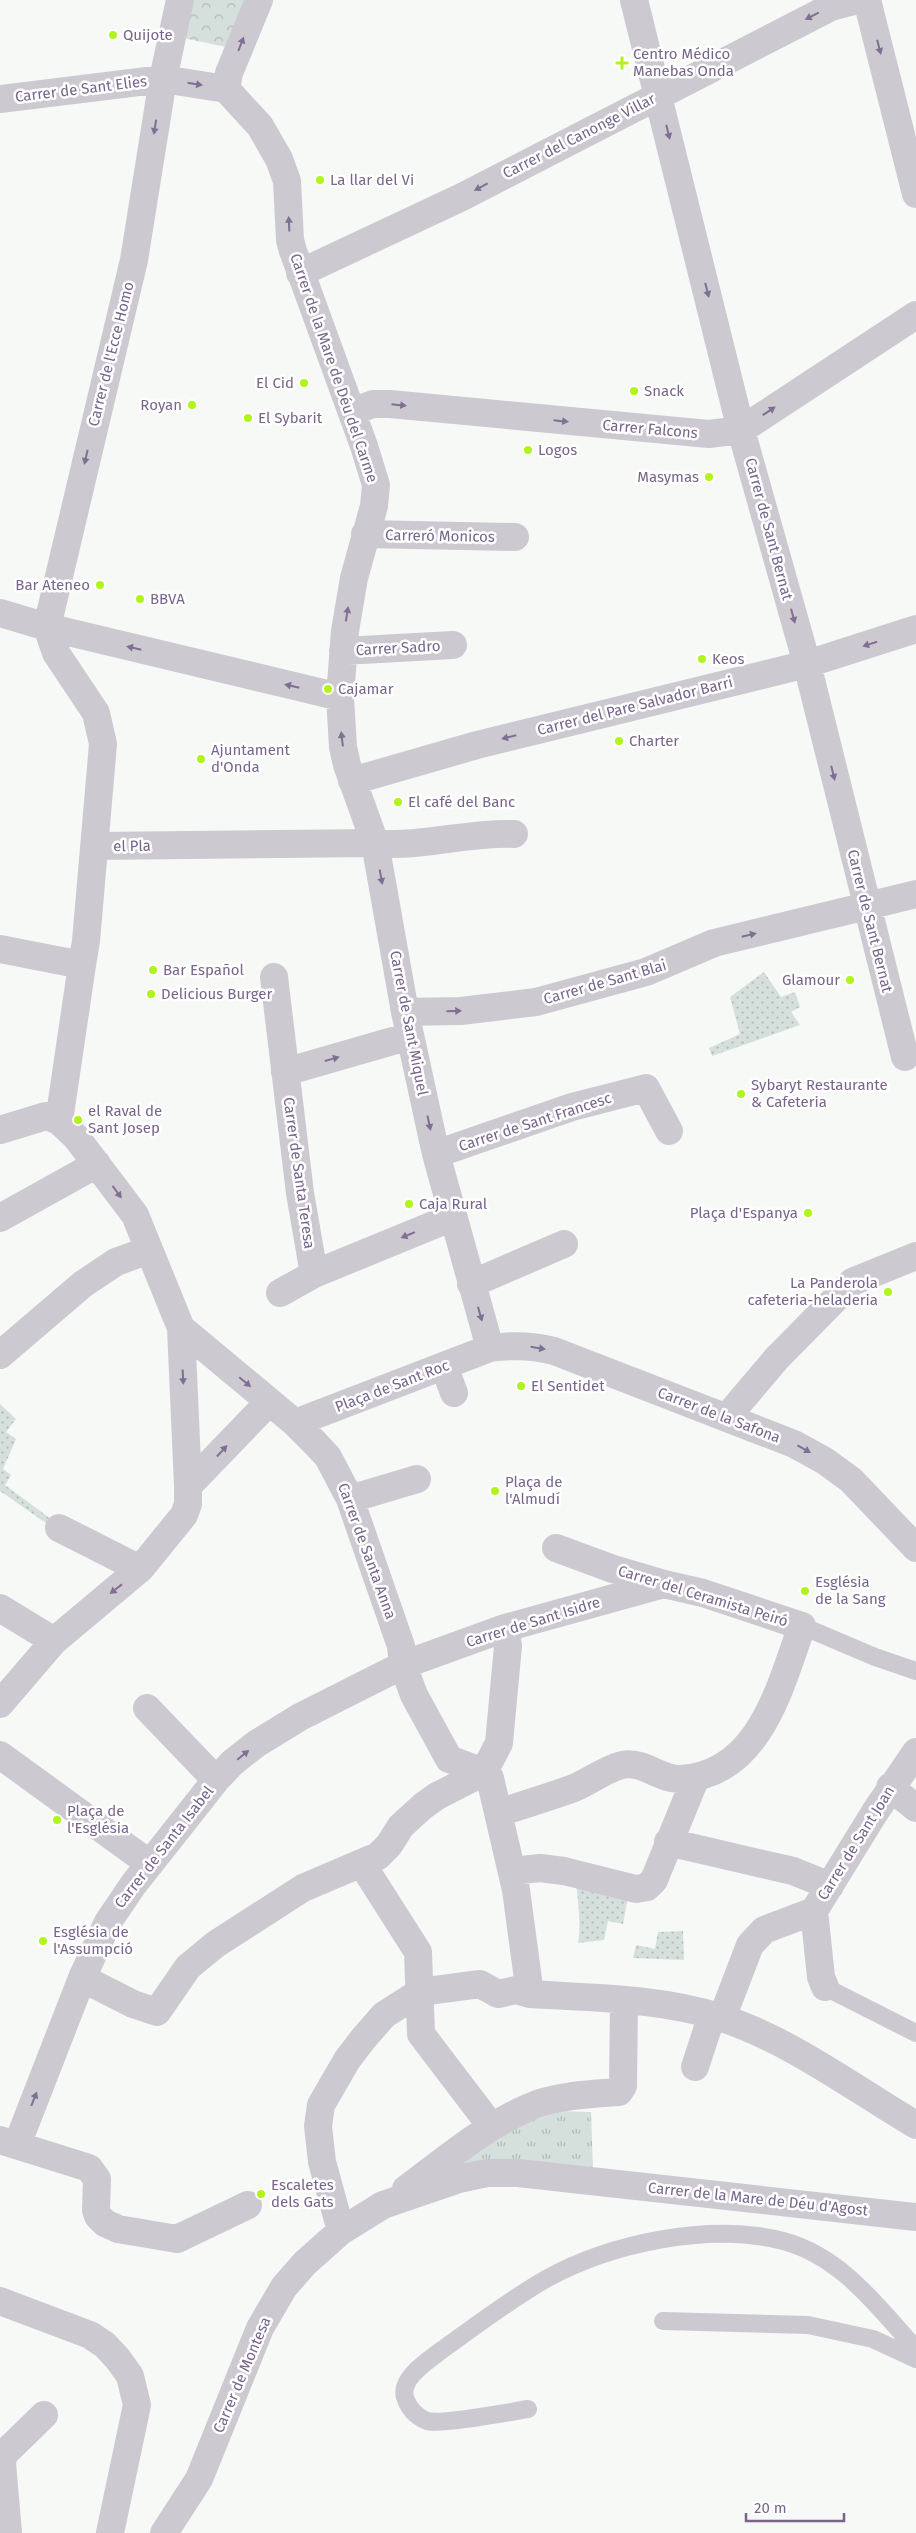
<svg xmlns="http://www.w3.org/2000/svg" width="916" height="2533" viewBox="0 0 916 2533" font-family="'Fira Sans',sans-serif">
  <style>
    .grass { fill: url(#grass-tufts) }
    .park { fill: url(#park-crowns) }
    .garden { fill: url(#garden-dots) }
    .lines { fill: none; stroke-linecap: round; stroke-linejoin: round }
    .lane { stroke: #cdc9d1; stroke-width: 18 }
    .street { stroke: #cdc9d1; stroke-width: 28 }
    .oneway { fill: #816f92 }
    .poi-dot { fill: #b0f41c; stroke: #fff; stroke-width: 2 }
    .labels { text-anchor: middle; stroke-width: 5; stroke-linejoin: round; paint-order: stroke }
    .poi-label { font-size: 15px; fill: #79658b; stroke: #fff; text-anchor: start }
    .street-label { font-size: 15px; fill: #79658b; stroke: #fff }
  </style>
  <defs>
    <pattern id="grass-tufts" width="24" height="20" patternUnits="userSpaceOnUse" patternTransform="scale(1.25)"><rect width="24" height="20" fill="#d5e0dc"/><path d="M3 7l-1-3M5 7V3M7 7l1-3M15 17l-1-3M17 17v-4M19 17l1-3" fill="none" stroke="#b2b9b8"/></pattern>
    <pattern id="park-crowns" width="20" height="18" patternUnits="userSpaceOnUse" patternTransform="scale(1.25)"><rect width="20" height="18" fill="#d5e0dc"/><path d="M2 6a3 3 0 1 1 6 0M12 15a3 3 0 1 1 6 0" fill="none" stroke="#b2b9b8"/></pattern>
    <pattern id="garden-dots" width="8" height="8" patternUnits="userSpaceOnUse" patternTransform="scale(1.25)"><rect width="8" height="8" fill="#d5e0dc"/><path d="M2 2h.1M6 6h.1" fill="none" stroke="#b2b9b8" stroke-width="1.8" stroke-linecap="round"/></pattern>
  </defs>
  <rect width="100%" height="100%" fill="#f7f9f7"/>
  <path class="grass" d="M561,2111L591,2112L593,2169L454,2166L483,2137Z"/>
  <path class="park" d="M190,0H251L231,48L183,38Z"/>
  <path class="garden" d="M764,972L781,997L795,992L800,1007L791,1012L800,1025L712,1056L709,1048L740,1034L730,997Z
    M0,1404L16,1419L6,1432L16,1439L3,1469L11,1475L5,1485L59,1525L56,1530L0,1491Z
    M576,1878L629,1891L623,1924L608,1921L604,1940L578,1943C582,1922 577,1899 576,1878Z
    M683,1931L684,1960L633,1958L636,1945L655,1949L658,1932Z"/>
  <g class="lines">
    <path class="lane" d="M802,1626L875,1657L916,1671
      M825,1987L916,2033
      M663,2321L808,2325L873,2339L916,2359
      M528,2409C509,2412 441,2425 427,2421C417,2417 410,2410 406,2400C396,2379 432,2358 446,2347C478,2324 511,2299 546,2279C611,2243 710,2222 783,2241C841,2256 878,2307 916,2349"/>
    <path class="street" d="M634,0L741,430L807,664L905,1057
      M867,0L916,194
      M226,89L229,73L259,0
      M0,99L163,79L226,89L260,126L279,159L287,181L290,240L293,251L364,446L376,485L374,506L354,578L345,631L340,697L343,747L347,765L375,843L405,1012L436,1154L490,1348
      M300,273L462,197L831,7L858,0
      M352,412L373,404H390L709,434L741,430L916,315
      M365,534L515,537
      M0,613L47,627L340,697
      M343,651L453,645
      M352,781L477,745L807,664L916,629
      M95,846L375,843C421,848 467,832 514,834
      M0,949L82,965L86,941L103,744L96,713L56,653L47,627L134,260L163,79L180,0
      M274,977L300,1193L314,1274
      M405,1012L461,1011L536,1002L646,972L714,943L916,894
      M285,1072L410,1036
      M59,1121L82,965
      M0,1130L46,1116L59,1121L76,1137L135,1215L181,1328L188,1486V1504L184,1515L141,1568L54,1641L0,1704
      M436,1154L572,1107L646,1088L669,1131
      M0,1218L97,1164
      M471,1284L564,1244
      M280,1293L314,1274L453,1217
      M181,1328L295,1423L315,1443L328,1457L350,1499L401,1646L403,1665L414,1695L449,1759L484,1772L490,1778L516,1890L530,1994
      M0,1355L83,1284L116,1262L149,1250
      M444,1366L454,1393
      M727,1417L777,1358L852,1282L916,1256
      M295,1423L490,1348C512,1345 532,1345 554,1351L794,1444L825,1461L851,1480L916,1548
      M188,1486L269,1402
      M350,1499L417,1479
      M59,1528L140,1569
      M0,1608L54,1641
      M147,1708L216,1780
      M0,1755L150,1864
      M890,1787L916,1808
      M498,1813C523,1805 549,1797 574,1788C590,1781 606,1769 622,1765C642,1760 661,1780 680,1779C760,1775 780,1686 802,1626L703,1593L664,1584L613,1569L556,1548
      M668,1842L793,1871L830,1886
      M362,1864L418,1952L421,2034L491,2126
      M512,1871L540,1868L564,1871L636,1889L647,1887L654,1880L696,1777
      M82,1978L133,2004L157,2012L188,1967L216,1944L303,1888L378,1856L389,1845L401,1826L423,1806L437,1796L484,1772L499,1743L508,1646L505,1628
      M825,1987L821,1977L814,1911L875,1812L916,1752
      M722,2018L750,1945L764,1930L814,1911
      M695,2067L712,2015
      M0,2140L89,2168L97,2179L96,2210L98,2216L105,2223L118,2229L177,2239L248,2205
      M17,2145L82,1978L108,1922L133,1885L216,1780L232,1763L256,1744L300,1717L403,1665L505,1628L664,1584
      M406,2189C448,2158 488,2123 537,2104C562,2095 592,2094 619,2092L623,2086L624,2000
      M341,2231L322,2162L318,2126L321,2105L347,2060L363,2039L384,2015L420,1992L480,1984L498,1994L516,1990L530,1994C593,1998 659,1998 719,2017C790,2040 852,2087 916,2125
      M0,2301L90,2335L105,2345L118,2359L130,2376L137,2405L110,2533
      M8,2533L2,2463L4,2454L44,2415
      M164,2533L199,2479L260,2328L284,2287L305,2263L341,2231L383,2205L459,2179L487,2173H518L916,2217"/>
  </g>
  <defs><path id="oneway-solid" d="M-6-.8H1V-3.2L6.5 0L1 3.2V.8H-6Z" transform="scale(1.25)"/></defs>
  <g class="oneway">
    <use href="#oneway-solid" transform="translate(812 16) rotate(153)"/>
    <use href="#oneway-solid" transform="translate(241 44) rotate(-69)"/>
    <use href="#oneway-solid" transform="translate(879 47) rotate(76)"/>
    <use href="#oneway-solid" transform="translate(195 84) rotate(9)"/>
    <use href="#oneway-solid" transform="translate(155 127) rotate(99)"/>
    <use href="#oneway-solid" transform="translate(668 132) rotate(76)"/>
    <use href="#oneway-solid" transform="translate(481 187) rotate(152)"/>
    <use href="#oneway-solid" transform="translate(289 224) rotate(-93)"/>
    <use href="#oneway-solid" transform="translate(707 290) rotate(76)"/>
    <use href="#oneway-solid" transform="translate(399 405) rotate(6)"/>
    <use href="#oneway-solid" transform="translate(769 411) rotate(-33)"/>
    <use href="#oneway-solid" transform="translate(561 421) rotate(6)"/>
    <use href="#oneway-solid" transform="translate(86 457) rotate(103)"/>
    <use href="#oneway-solid" transform="translate(347 614) rotate(-81)"/>
    <use href="#oneway-solid" transform="translate(793 616) rotate(75)"/>
    <use href="#oneway-solid" transform="translate(870 644) rotate(162)"/>
    <use href="#oneway-solid" transform="translate(134 648) rotate(-167)"/>
    <use href="#oneway-solid" transform="translate(292 686) rotate(-167)"/>
    <use href="#oneway-solid" transform="translate(509 737) rotate(166)"/>
    <use href="#oneway-solid" transform="translate(342 739) rotate(-97)"/>
    <use href="#oneway-solid" transform="translate(833 773) rotate(76)"/>
    <use href="#oneway-solid" transform="translate(381 877) rotate(80)"/>
    <use href="#oneway-solid" transform="translate(749 935) rotate(-13)"/>
    <use href="#oneway-solid" transform="translate(454 1011) rotate(-2)"/>
    <use href="#oneway-solid" transform="translate(332 1059) rotate(-16)"/>
    <use href="#oneway-solid" transform="translate(429 1123) rotate(78)"/>
    <use href="#oneway-solid" transform="translate(117 1192) rotate(54)"/>
    <use href="#oneway-solid" transform="translate(408 1235) rotate(158)"/>
    <use href="#oneway-solid" transform="translate(480 1314) rotate(74)"/>
    <use href="#oneway-solid" transform="translate(538 1348) rotate(9)"/>
    <use href="#oneway-solid" transform="translate(183 1377) rotate(87)"/>
    <use href="#oneway-solid" transform="translate(245 1382) rotate(40)"/>
    <use href="#oneway-solid" transform="translate(804 1449) rotate(29)"/>
    <use href="#oneway-solid" transform="translate(222 1451) rotate(-47)"/>
    <use href="#oneway-solid" transform="translate(116 1589) rotate(142)"/>
    <use href="#oneway-solid" transform="translate(243 1755) rotate(-39)"/>
    <use href="#oneway-solid" transform="translate(34 2099) rotate(-68)"/>
  </g>
  <g class="poi-dot">
    <circle cx="113" cy="35" r="5"/>
    <path d="M619.5 55.5h5v5h5v5h-5v5h-5v-5h-5v-5h5z"/>
    <circle cx="320" cy="180" r="5"/>
    <circle cx="304" cy="383" r="5"/>
    <circle cx="634" cy="391" r="5"/>
    <circle cx="192" cy="405" r="5"/>
    <circle cx="248" cy="418" r="5"/>
    <circle cx="528" cy="450" r="5"/>
    <circle cx="709" cy="477" r="5"/>
    <circle cx="100" cy="585" r="5"/>
    <circle cx="140" cy="599" r="5"/>
    <circle cx="702" cy="659" r="5"/>
    <circle cx="328" cy="689" r="5"/>
    <circle cx="619" cy="741" r="5"/>
    <circle cx="201" cy="759" r="5"/>
    <circle cx="398" cy="802" r="5"/>
    <circle cx="153" cy="970" r="5"/>
    <circle cx="850" cy="980" r="5"/>
    <circle cx="151" cy="994" r="5"/>
    <circle cx="741" cy="1094" r="5"/>
    <circle cx="78" cy="1120" r="5"/>
    <circle cx="409" cy="1204" r="5"/>
    <circle cx="808" cy="1213" r="5"/>
    <circle cx="888" cy="1292" r="5"/>
    <circle cx="521" cy="1386" r="5"/>
    <circle cx="495" cy="1491" r="5"/>
    <circle cx="805" cy="1591" r="5"/>
    <circle cx="57" cy="1820" r="5"/>
    <circle cx="43" cy="1941" r="5"/>
    <circle cx="261" cy="2194" r="5"/>
  </g>
  <g class="labels">
    <g class="poi-label">
      <text x="123" y="40">Quijote</text>
      <text x="633" y="59">Centro Médico<tspan x="633" dy="17">Manebas Onda</tspan></text>
      <text x="330" y="185">La llar del Vi</text>
      <text x="294" y="388" text-anchor="end">El Cid</text>
      <text x="644" y="396">Snack</text>
      <text x="182" y="410" text-anchor="end">Royan</text>
      <text x="258" y="423">El Sybarit</text>
      <text x="538" y="455">Logos</text>
      <text x="699" y="482" text-anchor="end">Masymas</text>
      <text x="90" y="590" text-anchor="end">Bar Ateneo</text>
      <text x="150" y="604">BBVA</text>
      <text x="712" y="664">Keos</text>
      <text x="338" y="694">Cajamar</text>
      <text x="629" y="746">Charter</text>
      <text x="211" y="755">Ajuntament<tspan x="211" dy="17">d'Onda</tspan></text>
      <text x="408" y="807">El café del Banc</text>
      <text x="163" y="975">Bar Español</text>
      <text x="840" y="985" text-anchor="end">Glamour</text>
      <text x="161" y="999">Delicious Burger</text>
      <text x="751" y="1090">Sybaryt Restaurante<tspan x="751" dy="17">&amp; Cafeteria</tspan></text>
      <text x="88" y="1116">el Raval de<tspan x="88" dy="17">Sant Josep</tspan></text>
      <text x="419" y="1209">Caja Rural</text>
      <text x="798" y="1218" text-anchor="end">Plaça d'Espanya</text>
      <text x="878" y="1288" text-anchor="end">La Panderola<tspan x="878" dy="17">cafeteria-heladeria</tspan></text>
      <text x="531" y="1391">El Sentidet</text>
      <text x="505" y="1487">Plaça de<tspan x="505" dy="17">l'Almudí</tspan></text>
      <text x="815" y="1587">Església<tspan x="815" dy="17">de la Sang</tspan></text>
      <text x="67" y="1816">Plaça de<tspan x="67" dy="17">l'Església</tspan></text>
      <text x="53" y="1937">Església de<tspan x="53" dy="17">l'Assumpció</tspan></text>
      <text x="271" y="2190">Escaletes<tspan x="271" dy="17">dels Gats</tspan></text>
    </g>
    <g class="street-label">
      <text transform="translate(81 89) rotate(-7)" y="5">Carrer de Sant Elies</text>
      <text transform="translate(579 136) rotate(-27)" y="5">Carrer del Canonge Villar</text>
      <text transform="translate(111 354) rotate(-76)" y="5">Carrer de l'Ecce Homo</text>
      <text transform="translate(334 368) rotate(71)" y="5">Carrer de la Mare de Déu del Carme</text>
      <text transform="translate(650 429) rotate(5)" y="5">Carrer Falcons</text>
      <text transform="translate(769 529) rotate(75)" y="5">Carrer de Sant Bernat</text>
      <text transform="translate(440 536) rotate(1)" y="5">Carreró Monicos</text>
      <text transform="translate(398 648) rotate(-3)" y="5">Carrer Sadro</text>
      <text transform="translate(635 706) rotate(-14)" y="5">Carrer del Pare Salvador Barri</text>
      <text transform="translate(132 846) rotate(-1)" y="5">el Pla</text>
      <text transform="translate(870 921) rotate(76)" y="5">Carrer de Sant Bernat</text>
      <text transform="translate(605 982) rotate(-16)" y="5">Carrer de Sant Blai</text>
      <text transform="translate(409 1023) rotate(79)" y="5">Carrer de Sant Miquel</text>
      <text transform="translate(535 1122) rotate(-18)" y="5">Carrer de Sant Francesc</text>
      <text transform="translate(299 1173) rotate(82)" y="5">Carrer de Santa Teresa</text>
      <text transform="translate(392 1386) rotate(-21)" y="5">Plaça de Sant Roc</text>
      <text transform="translate(719 1415) rotate(21)" y="5">Carrer de la Safona</text>
      <text transform="translate(367 1551) rotate(70)" y="5">Carrer de Santa Anna</text>
      <text transform="translate(703 1596) rotate(17)" y="5">Carrer del Ceramista Peiró</text>
      <text transform="translate(533 1622) rotate(-17)" y="5">Carrer de Sant Isidre</text>
      <text transform="translate(856 1843) rotate(-58)" y="5">Carrer de Sant Joan</text>
      <text transform="translate(164 1847) rotate(-52)" y="5">Carrer de Santa Isabel</text>
      <text transform="translate(758 2199) rotate(6)" y="5">Carrer de la Mare de Déu d'Agost</text>
      <text transform="translate(242 2375) rotate(-67)" y="5">Carrer de Montesa</text>
    </g>
  </g>
  <path d="M746 2513v8h98v-8" fill="none" stroke="#79658b" stroke-width="2.5"/>
  <text x="754" y="2513" font-size="15" fill="#79658b" stroke="#ffffff" stroke-width="4" paint-order="stroke">20 m</text>
</svg>
